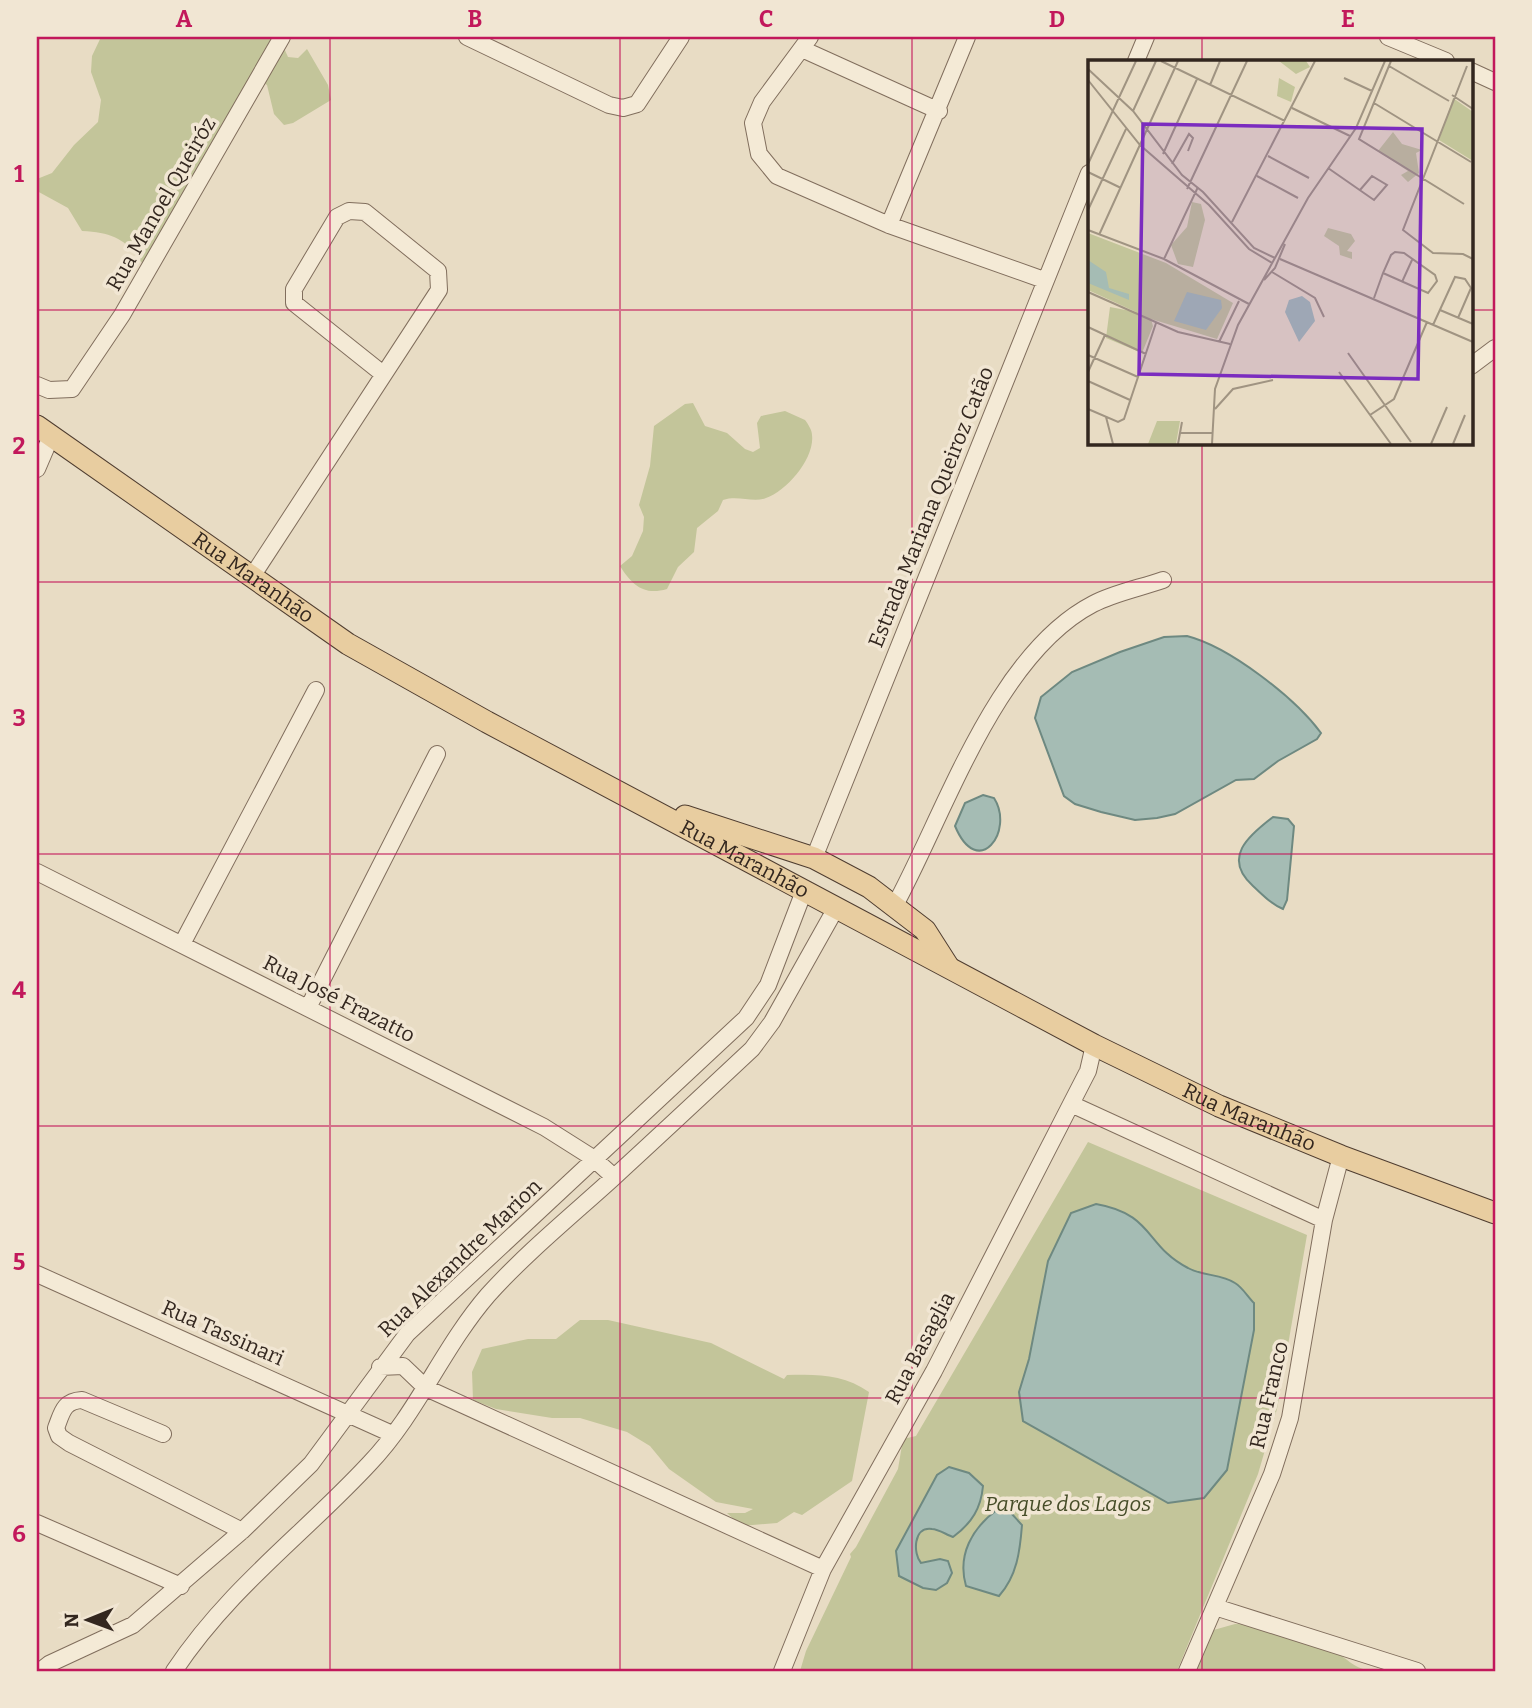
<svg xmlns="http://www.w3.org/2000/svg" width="1532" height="1708" viewBox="0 0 1532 1708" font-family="Bitter,serif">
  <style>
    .green { fill: #c3c59a }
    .water { fill: #a5bcb4; stroke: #6e8981; stroke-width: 2 }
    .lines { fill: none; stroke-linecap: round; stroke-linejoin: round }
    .minor-casing { stroke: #816e5d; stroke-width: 18 }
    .major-casing { stroke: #4f3d30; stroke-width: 23 }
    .minor { stroke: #f4ead6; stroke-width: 16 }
    .major { stroke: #e8cda0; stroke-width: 21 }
    .grid { fill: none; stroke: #c2185b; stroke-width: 2; stroke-opacity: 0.55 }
    .labels { text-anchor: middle; stroke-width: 7; stroke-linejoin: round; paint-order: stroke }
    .street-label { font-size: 21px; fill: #33271f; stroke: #f1e6d3 }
    .park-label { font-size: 21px; font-style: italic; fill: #464d28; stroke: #f1e6d3 }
    .inset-road { fill: none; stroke: #a09482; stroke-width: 2 }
    .view { fill: #7b2cbf; fill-opacity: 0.15; stroke: #7b2cbf; stroke-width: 3.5 }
    .inset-edge { fill: none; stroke: #33271f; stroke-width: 3.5 }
    .neatline { fill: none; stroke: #c2185b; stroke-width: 2.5 }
    .grid-label { font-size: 23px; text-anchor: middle; font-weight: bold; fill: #c2185b }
  </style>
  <rect width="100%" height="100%" fill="#e8dcc4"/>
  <path class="green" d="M101,37H279L288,57L298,58L307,49L328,85L331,100L293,123L284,125L274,114L267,85L260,81L144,266C126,239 115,233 82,231L68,208L37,191V179L52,173L74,145L98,122L101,100L91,72L92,56Z
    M693,403L705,426L727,433L745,449L753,452L760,448L757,423L761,416L785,411L805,420C808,424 812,430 812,435C815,458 787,491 766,498C753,503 738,495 723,500L718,511L697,528L694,552L678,567L667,589C644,596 632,585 620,566L632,556L643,531L644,517L639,505L650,466L654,426L685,404Z
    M1088,1142L1307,1235L1277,1409L1258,1474L1177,1671H800L806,1651L851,1557L850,1554L856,1547L898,1469L903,1439L916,1436Z
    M580,1320H608L711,1343L784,1379L787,1375C817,1374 844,1374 869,1392L852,1481L802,1515L794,1512L777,1523L741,1526L727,1513H745L753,1509L716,1502L669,1469L650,1446L627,1432L580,1418H552L496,1409L473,1400L472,1372L482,1349L528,1339H556Z
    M1235,1624C1269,1624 1302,1637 1332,1651C1349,1658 1350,1667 1371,1671H1182L1210,1631Z"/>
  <path class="water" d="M1187,636C1230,647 1295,698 1321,733L1317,739L1278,761L1254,779L1236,780L1175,814L1157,818L1135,820L1101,812L1075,804L1064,796L1035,718L1041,697L1072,672L1120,652L1164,637Z
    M983,795L994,798C1015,831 978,881 955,826L965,803Z
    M1273,817L1288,819L1294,826L1287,900L1283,909C1270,903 1264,896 1253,886C1222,858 1248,836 1273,817Z
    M1096,1204C1154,1214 1145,1246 1188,1268C1202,1276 1222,1274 1235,1283C1242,1287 1248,1297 1254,1303V1330L1227,1470L1204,1498L1168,1503L1023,1421L1019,1392L1029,1359L1048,1261L1071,1213Z
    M949,1467L969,1473L983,1486C981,1508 972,1523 953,1537C947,1535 938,1529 932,1529C913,1526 913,1554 921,1563L940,1559L948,1561L952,1573L947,1583L936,1590L923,1588L899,1576L896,1551L937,1475Z
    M998,1509L1011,1513L1022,1525C1020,1551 1017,1576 999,1596L966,1586C957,1555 972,1528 998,1509Z"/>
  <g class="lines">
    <defs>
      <path id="minor" d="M467,37L609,105L623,108L637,104L681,37
        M810,37L762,102L753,123L759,154L777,176L889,225L1044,280
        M1388,37L1446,61
        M802,49L939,111
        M1136,61L1146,37
        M1471,71L1495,82
        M889,225L967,37
        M1471,366L1495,348
        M37,385L49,390L72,389L122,315L282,37
        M37,469L52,434
        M251,578L439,290L438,271L365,212L349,211L337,217L294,289V303L383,374
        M814,858L1089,173
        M37,872L544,1127L593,1158L614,1177
        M894,907C945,814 995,655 1093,604C1114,593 1140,588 1163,580
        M182,944L316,690
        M309,1006L437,754
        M1071,1104L1324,1220
        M37,1274L392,1434
        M380,1367L403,1366L426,1388L823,1569
        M163,1434L82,1400C63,1401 62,1413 56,1428L59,1436L69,1443L242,1531
        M37,1523L181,1586
        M1215,1607L1417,1671
        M40,1671L49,1664L133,1625L242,1531L311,1464L407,1334L746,1018L768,985L804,891
        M174,1671C230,1587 302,1536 369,1464C417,1414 443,1347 488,1295C526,1253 570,1217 612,1179C659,1136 705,1093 752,1049L772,1022L836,908
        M782,1671L823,1569L934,1371L1071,1104L1088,1071L1094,1045
        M1187,1671L1272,1474L1290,1418L1324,1220L1341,1156"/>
      <g id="major">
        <path id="s1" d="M37,426L348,644L487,722L1094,1045L1219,1106L1341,1156L1495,1213"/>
        <path d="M685,816L814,858L869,887L925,930L948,966"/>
      </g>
    </defs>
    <use href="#minor" class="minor-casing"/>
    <use href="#major" class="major-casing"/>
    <use href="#minor" class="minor"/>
    <use href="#major" class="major"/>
  </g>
  <path class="grid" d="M330,37V1671M620,37V1671M912,37V1671M1202,37V61M37,310H1089M1471,310H1495M1202,443V1671M37,582H1495M37,854H1495M37,1126H1495M37,1398H1495"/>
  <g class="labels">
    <g class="street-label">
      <text transform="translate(161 204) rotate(-60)" y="7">Rua Manoel Queiróz</text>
      <text transform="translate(931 507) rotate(-68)" y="7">Estrada Mariana Queiroz Catão</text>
      <text dy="7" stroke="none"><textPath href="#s1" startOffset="264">Rua Maranhão</textPath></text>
      <text dy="7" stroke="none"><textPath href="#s1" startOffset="831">Rua Maranhão</textPath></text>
      <text transform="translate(339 999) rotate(27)" y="7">Rua José Frazatto</text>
      <text dy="7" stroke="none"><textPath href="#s1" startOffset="1398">Rua Maranhão</textPath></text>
      <text transform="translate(460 1258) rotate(-44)" y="7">Rua Alexandre Marion</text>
      <text transform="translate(223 1333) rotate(24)" y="7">Rua Tassinari</text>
      <text transform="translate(920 1348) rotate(-62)" y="7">Rua Basaglia</text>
      <text transform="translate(1269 1395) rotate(-77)" y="7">Rua Franco</text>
    </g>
    <g class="park-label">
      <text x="1068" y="1511">Parque dos Lagos</text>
    </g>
  </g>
  <g transform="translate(1088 60)">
    <rect width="385" height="385" fill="#e8dcc4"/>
    <path d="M191,1H218L222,7L208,14ZM191,18L207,27L203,42L189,36ZM365,38L385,52V101L351,80ZM305,72L314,84L334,90L328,93L331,113L320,122L313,115L320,111L290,91ZM104,142L113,144L117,160L105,207L90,204L83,185L99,167ZM240,168L263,174L267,181L259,191L264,192V199L252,195L251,186L236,176ZM0,173L78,203L145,243L129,279L63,259L65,266L54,293L18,278L22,247L48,252L0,230ZM69,361H92L88,384H60Z" fill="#c3c59a"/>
    <path d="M0,200L18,212L21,228L41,234V240L0,223ZM99,232L133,240L134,248L118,270L86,261ZM214,236L222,242L227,261L211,282L197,252L201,240Z" fill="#a5bcb4"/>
    <path class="inset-road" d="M73,1L197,61M303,1L271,79L376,144M301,6L361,41M379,6L315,170L345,193L375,194L385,199M0,9L45,51L94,115L115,132L166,188L187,198M256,18L284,31M0,20L52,85L121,145L161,189L184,203M122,25L132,1M364,35L385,49M286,43L383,102M204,48L262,76M45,51L68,1M75,94L109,19M180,96L221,118M0,104L48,1M84,104L101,74L105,78L100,91M240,108L286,140L299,125L284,116L272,130M0,112L33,128M169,116L210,138M99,129L159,1M0,150L38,69M144,162L227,1M0,170L76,199L161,244M11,175L90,1M76,199L110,127M192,199L385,282M184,212L227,238L236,257M176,220L187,208L197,184M314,222L324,200M0,232L90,272L142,284M286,238L295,213L303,195L307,192L316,193L347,215L349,221L340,233L295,213M352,250L385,264M345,265L367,217L377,219L383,228L370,258M0,267L58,294M131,282L151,241M260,293L323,382M0,295L50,317M0,312L17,275M251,312L303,384M0,321L42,340M0,349L30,362L36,359L68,263M127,349L145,329L185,320M282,355L306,339L339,262M18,357L25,384M92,373H125M90,384L94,362M124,384L127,329L150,265L220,138L268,68L297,1M343,384L359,347M365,384L377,355"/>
    <path class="view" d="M55,64L334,69L330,319L51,314Z"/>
    <rect width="385" height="385" class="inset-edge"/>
  </g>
  <rect width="1532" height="1708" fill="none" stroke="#f1e6d3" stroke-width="77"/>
  <g transform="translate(88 1620) rotate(269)" stroke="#f1e6d3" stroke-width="5" paint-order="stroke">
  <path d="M0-5L12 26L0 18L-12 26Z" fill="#33271f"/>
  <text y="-10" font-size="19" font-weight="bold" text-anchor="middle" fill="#33271f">N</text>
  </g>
  <rect x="38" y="38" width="1456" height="1632" class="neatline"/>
  <g class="grid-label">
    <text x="184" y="27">A</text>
    <text x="475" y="27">B</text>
    <text x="766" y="27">C</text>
    <text x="1057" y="27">D</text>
    <text x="1348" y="27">E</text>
    <text x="19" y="182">1</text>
    <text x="19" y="454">2</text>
    <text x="19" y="726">3</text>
    <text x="19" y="998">4</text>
    <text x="19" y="1270">5</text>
    <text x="19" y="1542">6</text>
  </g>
</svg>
